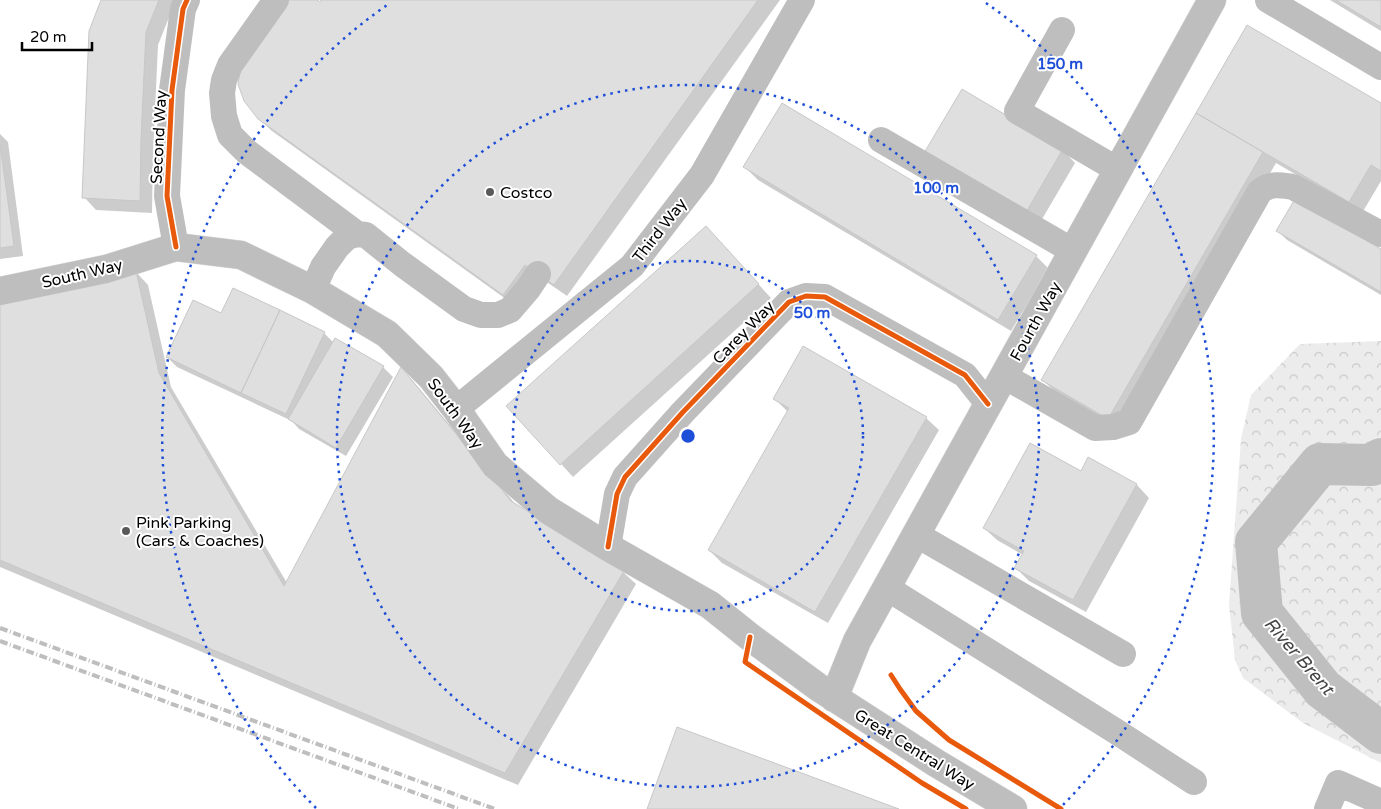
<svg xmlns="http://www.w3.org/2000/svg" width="1381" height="809" viewBox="0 0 1381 809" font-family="'Varela Round',sans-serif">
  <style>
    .forest { fill: url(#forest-crowns) }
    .shadow { fill: #0003 }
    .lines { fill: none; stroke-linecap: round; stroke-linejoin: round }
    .river { stroke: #bfbfbf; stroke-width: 42 }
    .building { fill: #dfdfdf; stroke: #c7c7c7 }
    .major-casing { stroke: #dbdbdb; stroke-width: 29 }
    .minor { stroke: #bebebe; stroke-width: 26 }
    .major { stroke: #bebebe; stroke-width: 28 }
    .rail { stroke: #bebebe; stroke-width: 4; stroke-dasharray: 8 2.5 1 2.5; stroke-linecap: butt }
    .cycleway-casing { stroke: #fff; stroke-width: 8 }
    .cycleway { stroke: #e8590c; stroke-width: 5 }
    .ring { fill: none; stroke: #1d4ed8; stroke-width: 2.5; stroke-dasharray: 2.5 5 }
    .poi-dot { fill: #595959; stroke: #fff; stroke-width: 2 }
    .labels { text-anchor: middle; stroke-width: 4; stroke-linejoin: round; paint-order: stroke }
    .street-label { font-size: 16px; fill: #000; stroke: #fff }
    .poi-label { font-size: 16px; fill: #000; stroke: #fff; text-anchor: start }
    .water-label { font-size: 18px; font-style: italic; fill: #444; stroke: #fff }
    .centre { fill: #1d4ed8; stroke: #fff; stroke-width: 2.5 }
    .ring-label { font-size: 15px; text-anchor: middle; font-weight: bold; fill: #1d4ed8; stroke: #fff; stroke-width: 4; stroke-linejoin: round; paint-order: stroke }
  </style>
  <defs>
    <pattern id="forest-crowns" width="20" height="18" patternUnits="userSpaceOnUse" patternTransform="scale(1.25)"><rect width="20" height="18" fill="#ececec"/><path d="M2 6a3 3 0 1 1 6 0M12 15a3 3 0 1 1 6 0" fill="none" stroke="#c9c9c9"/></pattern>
  </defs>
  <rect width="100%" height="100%" fill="#fff"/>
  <path class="forest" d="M1381,341V763L1303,723L1243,678L1235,660L1229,605L1241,439L1251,395L1300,344Z"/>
  <path class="shadow" d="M102,0H176L158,45L153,154L152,213L96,210L84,197Z
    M290,0H315L320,4L323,0H780L567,296L538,276L517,307L272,131L258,118Z
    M1330,0H1381V31Z
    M1247,27L1381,104V181L1362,213L1276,163L1121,431L1055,392L1043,380Z
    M0,134L8,142L23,256L0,259Z
    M1063,150L1075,163L1038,226L938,166Z
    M745,167L1036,256L1049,269L1011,331L758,180Z
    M1278,231L1381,251V295L1287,240Z
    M718,240L771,298L573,477L508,406Z
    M136,272L148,285L171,387L287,583L401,369L413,381L516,505L623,572L636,584L518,785L0,567V294Z
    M221,314L324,333L334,343L383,367L393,377L346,456L299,429L292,421L177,367L167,357Z
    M774,398L926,418L939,430L828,623L722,563L709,550L788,412Z
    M1089,459L1137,485L1149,498L1086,612L1029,581L1016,568L1023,555L997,540L984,528L1081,472Z"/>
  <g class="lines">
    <path class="river" d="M1381,459L1372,465L1320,464L1256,542L1262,613L1323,689L1381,733"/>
  </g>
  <path class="building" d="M101,0H159L146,32L141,140L140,201L82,198L89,31Z
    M289,0H318L320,2L321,0H758L554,285L525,265L503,295L258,119L244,101L238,84L241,66Z
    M1336,0H1381V27Z
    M1247,25L1381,103V171L1371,165L1349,202L1196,113Z
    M962,89L1063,149L1025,214L924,153Z
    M782,103L1037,255L998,320L743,167Z
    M1196,113L1263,152L1108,419L1041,380Z
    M0,144L14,246L0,248Z
    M1295,199L1381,249V292L1276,231Z
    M706,226L759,284L560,465L506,406Z
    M136,271L159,373L284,586L401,367L511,501L624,571L505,773L0,560V293Z
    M233,288L280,310L241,393L166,357L193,300L221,313Z
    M280,310L325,332L286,414L241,393Z
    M335,338L384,366L336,448L288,419Z
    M803,346L927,417L815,612L708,550L789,408L773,399Z
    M1030,443L1081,471L1088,457L1137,484L1073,600L1014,568L1024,551L983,528Z
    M677,727L899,809H647Z"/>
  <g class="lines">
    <defs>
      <path id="major" d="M0,291L106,269L176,247L241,255L313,290L387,334L431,377L456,409L495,465L548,510L608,547L710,605L750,637L818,687L936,763L1013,809
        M834,698L857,641L1212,0"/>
    </defs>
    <use href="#major" class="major-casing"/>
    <path class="minor" d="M276,0L230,65L224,80L222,93L224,116L230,135L247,152L357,234
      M1268,0L1381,67
      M1062,30L1017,111L1118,170
      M881,140L1073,251
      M176,247L167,196L172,90L183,9L187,0
      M313,290L323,267L337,247L347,237L357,234L366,235L402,264L464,309L481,315H498L510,310L528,289L538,274
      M1004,376L1095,428L1113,427L1129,422L1260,191C1272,183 1279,185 1293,187L1381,234
      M456,409L632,266L702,175L802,0
      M917,535L1123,654
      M608,547L617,494L625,477L683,412L789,302L806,296L825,297L965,375L988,404
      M887,588L1117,732L1194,782
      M1327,809L1338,783L1381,802"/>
    <use href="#major" class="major"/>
    <path class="rail" d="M0,628L495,809
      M0,641L459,809"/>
    <defs>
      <path id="cycleway" d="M176,247L167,196L172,90L183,9L187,0
        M608,547L617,494L625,477L683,412L789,302L806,296L825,297L965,375L988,404
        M750,637L745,662L922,783L966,809
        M891,675L900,689L916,711L949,740L1061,809"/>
    </defs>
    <use href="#cycleway" class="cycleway-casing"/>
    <use href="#cycleway" class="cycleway"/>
  </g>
  <g class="ring">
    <circle cx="688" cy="436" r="175"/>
    <circle cx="688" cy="436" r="351"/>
    <path d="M316 808A526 526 0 0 1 390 3M986 3A526 526 0 0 1 1060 808"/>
  </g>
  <g class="poi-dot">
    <circle cx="490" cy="192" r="5"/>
    <circle cx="126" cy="531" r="5"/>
  </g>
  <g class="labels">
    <g class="street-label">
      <text transform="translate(158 137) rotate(-87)" y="6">Second Way</text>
      <text transform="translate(659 230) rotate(-52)" y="6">Third Way</text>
      <text transform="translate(82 273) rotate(-13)" y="6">South Way</text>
      <text transform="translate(1035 321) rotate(-61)" y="6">Fourth Way</text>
      <text transform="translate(743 332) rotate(-46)" y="6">Carey Way</text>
      <text transform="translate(456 413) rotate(54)" y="6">South Way</text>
      <text transform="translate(915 749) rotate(32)" y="6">Great Central Way</text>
    </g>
    <g class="poi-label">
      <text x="500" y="198">Costco</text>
      <text x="136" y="528">Pink Parking<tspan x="136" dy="18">(Cars &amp; Coaches)</tspan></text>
    </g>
    <g class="water-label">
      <text transform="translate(1299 656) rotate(49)" y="6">River Brent</text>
    </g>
  </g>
  <circle cx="688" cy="436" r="8" class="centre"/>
  <g class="ring-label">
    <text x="1060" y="69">150 m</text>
    <text x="936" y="193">100 m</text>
    <text x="812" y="318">50 m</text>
  </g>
  <path d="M22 42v8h70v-8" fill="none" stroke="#000000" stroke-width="2.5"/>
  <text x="30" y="42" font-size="15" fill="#000000" stroke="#ffffff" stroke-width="4" paint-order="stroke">20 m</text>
</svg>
